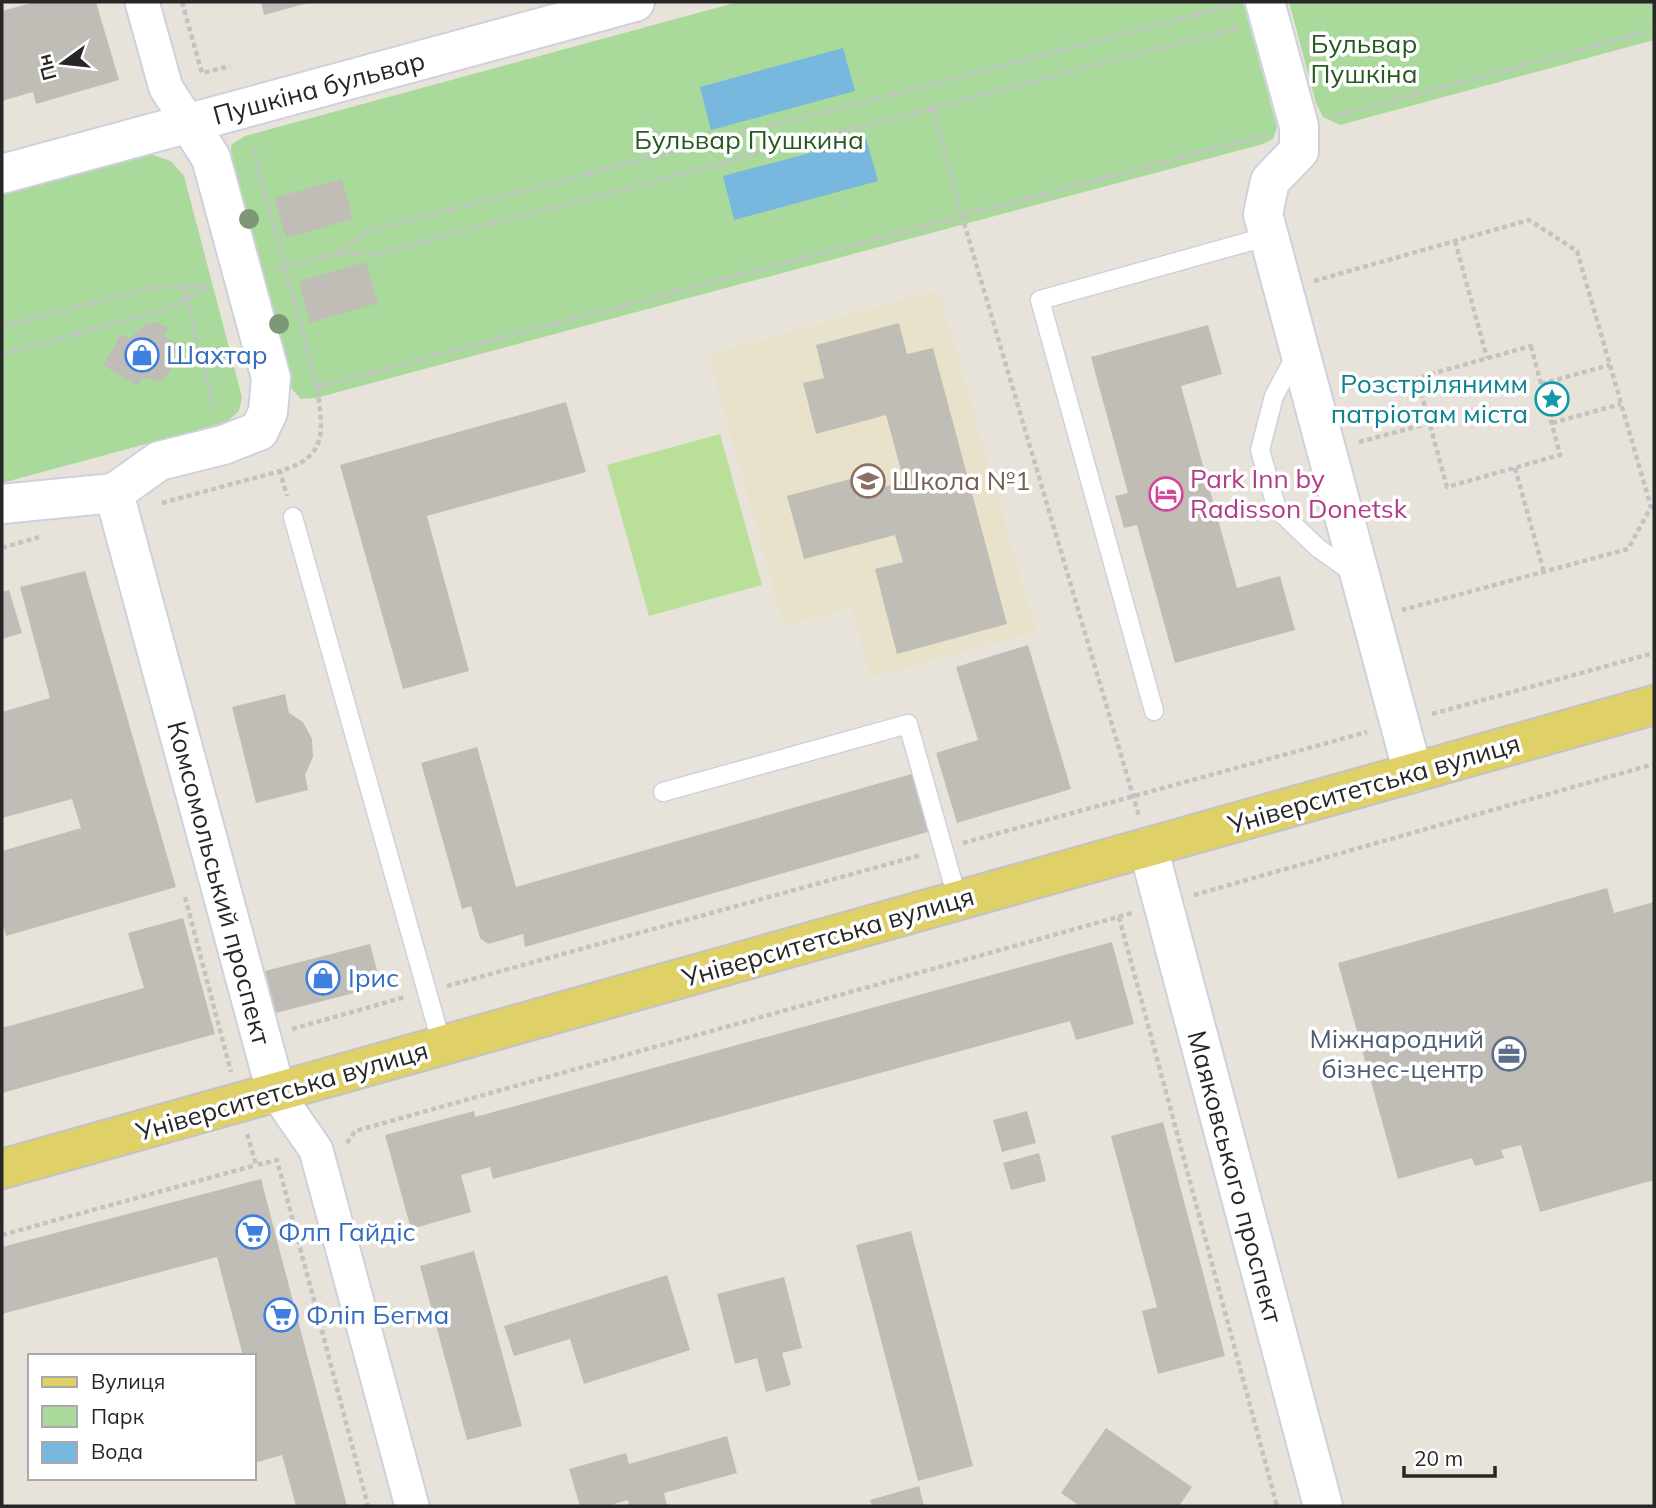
<svg xmlns="http://www.w3.org/2000/svg" width="1656" height="1508" viewBox="0 0 1656 1508" font-family="Mulish,sans-serif">
  <style>
    .education { fill: #e8e2cb }
    .green { fill: #aad99c }
    .pitch { fill: #b9df99 }
    .water { fill: #78b8df }
    .building { fill: #c0bdb6 }
    .lines { fill: none; stroke-linecap: round; stroke-linejoin: round }
    .service-casing { stroke: #cfd0de; stroke-width: 21 }
    .minor-casing { stroke: #cfd0de; stroke-width: 37 }
    .tertiary-casing { stroke: #cfd0de; stroke-width: 42 }
    .primary-casing { stroke: #c3c3c3; stroke-width: 42 }
    .path { stroke: #c3c3c3; stroke-width: 4.5; stroke-dasharray: 5 3.5; stroke-linecap: butt }
    .service { stroke: #fff; stroke-width: 18 }
    .minor { stroke: #fff; stroke-width: 33 }
    .tertiary { stroke: #fff; stroke-width: 38 }
    .primary { stroke: #dfd068; stroke-width: 38 }
    .tree { fill: #7d9874 }
    .labels { text-anchor: middle; stroke-width: 7; stroke-linejoin: round; paint-order: stroke }
    .park-label { font-size: 26px; fill: #265a21; stroke: #fff }
    .street-label { font-size: 26px; fill: #272727; stroke: #fff }
    .shop-label { font-size: 26px; fill: #366cbe; stroke: #fff; text-anchor: start }
    .culture-label { font-size: 26px; fill: #0d838f; stroke: #fff; text-anchor: end }
    .hotel-label { font-size: 26px; fill: #b23c85; stroke: #fff; text-anchor: start }
    .education-label { font-size: 26px; fill: #785e54; stroke: #fff; text-anchor: start }
    .service-label { font-size: 26px; fill: #4e5e75; stroke: #fff; text-anchor: end }
  </style>
  <rect width="100%" height="100%" fill="#e8e3da"/>
  <path class="education" d="M939,289L1036,632L871,678L851,608L784,626L708,355Z"/>
  <path class="green" d="M738,2H1243L1277,127L1273,139L1263,144L316,398L301,399L291,388L232,174L231,145L245,136Z
    M1289,2H1654V40L1340,125L1323,117L1316,103Z
    M147,153L171,161L184,176L242,397L239,411L227,422L2,483V193Z"/>
  <path class="pitch" d="M720,434L762,585L649,616L607,465Z"/>
  <path class="water" d="M843,48L855,91L711,130L700,87Z
    M866,138L878,181L734,220L723,176Z"/>
  <path class="building" d="M35,2H96L119,80L36,104L33,92L2,101V11Z
    M261,2H308V3L264,15Z
    M342,179L353,219L286,238L274,198Z
    M366,262L378,303L310,323L299,281Z
    M148,323H158L169,328L164,335L178,345L171,370L161,382L143,377L137,386L103,365L121,334L130,339L138,330Z
    M899,323L907,354L933,348L1007,624L897,654L875,569L903,562L895,535L804,559L787,496L880,471L884,487L904,481L886,415L816,434L803,383L824,378L816,345Z
    M1208,325L1222,374L1181,386L1237,588L1280,576L1295,630L1175,663L1137,525L1124,528L1115,496L1128,493L1091,357Z
    M566,402L586,472L427,516L469,671L403,689L340,465Z
    M85,571L176,887L6,936L2,920V851L81,828L72,799L2,818V712L50,698L20,587Z
    M9,590L22,633L2,639V592Z
    M1028,645L1071,789L957,823L936,753L978,740L956,667Z
    M285,694L289,713L303,722L312,739L313,757L305,775L308,790L256,803L232,707Z
    M477,747L516,887L915,773L931,831L525,947L523,934L488,944L480,938L471,906L462,909L421,763Z
    M1607,888L1614,913L1654,902V1180L1540,1212L1521,1145L1501,1150L1504,1158L1475,1166L1472,1158L1398,1179L1338,963Z
    M183,918L215,1034L2,1093V1028L144,988L128,933Z
    M1112,942L1134,1024L1076,1040L1070,1021L493,1179L490,1167L461,1175L471,1212L411,1229L385,1135L474,1111L475,1117Z
    M370,944L381,986L276,1013L265,971Z
    M1027,1111L1036,1143L1002,1152L993,1120Z
    M1163,1122L1225,1356L1158,1374L1142,1311L1157,1307L1111,1136Z
    M1039,1153L1046,1181L1011,1190L1003,1163Z
    M261,1179L310,1366L347,1506H296L282,1455L254,1463V1356H243L217,1257L2,1314V1247Z
    M911,1231L973,1466L918,1481L856,1245Z
    M474,1251L522,1426L467,1440L420,1266Z
    M667,1275L690,1350L584,1384L570,1339L514,1356L504,1326Z
    M784,1277L802,1348L782,1353L791,1385L766,1392L757,1358L735,1364L717,1294Z
    M1106,1428L1192,1487L1179,1506H1080L1061,1493Z
    M727,1436L737,1473L664,1493L667,1506H629L628,1500L607,1506H580L569,1469L626,1453L629,1464Z
    M919,1486L924,1506H872L870,1500Z"/>
  <g class="lines">
    <defs>
      <path id="service" d="M1297,353L1274,396L1260,450L1277,509L1318,548L1356,575
        M293,517L442,1045
        M1154,711L1040,300L1269,236
        M663,792L908,724L958,901"/>
      <path id="minor" d="M142,2L166,88L189,123
        M276,1092L316,1150L412,1506"/>
      <path id="tertiary" d="M1265,2L1299,126V151L1270,181L1263,214L1413,773
        M2,174L635,2
        M114,493L276,1092
        M2,504L114,493L159,461L223,445L259,431L268,412L271,378L211,158L189,123
        M1148,847L1323,1506"/>
      <path id="primary" d="M2,1169L1654,705"/>
    </defs>
    <use href="#service" class="service-casing"/>
    <use href="#minor" class="minor-casing"/>
    <use href="#tertiary" class="tertiary-casing"/>
    <use href="#primary" class="primary-casing"/>
    <path class="path" d="M182,2L202,73L230,66
      M933,108L962,216L1139,816
      M1333,117L1654,30
      M254,151L317,387C323,430 329,457 280,471L287,496
      M1455,241L1487,358
      M338,253L366,232L1227,7H1234
      M277,269L338,253L372,255L1233,29L1237,27
      M1314,281L1529,220L1577,251L1651,507L1628,549L1402,610
      M184,287L215,411
      M2,327L154,287L208,286
      M1531,346L1560,455L1447,487L1417,378Z
      M2,354L161,311L211,287
      M1541,384L1610,365
      M317,387L1267,135
      M1552,423L1621,404
      M1359,442L1430,423
      M1515,468L1544,572
      M162,503L280,471
      M2,548L39,537
      M1432,714L1654,653
      M963,843L1367,732
      M1194,895L1654,764
      M185,897L231,1072
      M1119,917L1277,1506
      M447,986L921,855
      M292,1029L405,997
      M247,1134L256,1165L277,1160L368,1506
      M347,1143L355,1131L1132,913
      M2,1235L256,1165"/>
    <use href="#service" class="service"/>
    <use href="#minor" class="minor"/>
    <use href="#tertiary" class="tertiary"/>
    <use href="#primary" class="primary"/>
  </g>
  <g class="tree">
    <circle cx="249" cy="219" r="10"/>
    <circle cx="279" cy="324" r="10"/>
  </g>
  <defs>
    <symbol id="shop-ring" viewBox="-11 -11 22 22"><circle r="9.5" fill="#fff" stroke="#3f7fe0" stroke-width="1.5"/><path d="M-5-2.5h2.3a2.7 3.5 0 0 1 5.4 0H5L5.5 6h-11ZM-1.5-2.5h3a1.5 2.3 0 0 0-3 0Z" fill="#3f7fe0"/></symbol>
    <symbol id="sight-ring" viewBox="-11 -11 22 22"><circle r="9.5" fill="#fff" stroke="#0f9aa8" stroke-width="1.5"/><path d="M0-6L1.8-2.2L6-1.7L2.9 1.2L3.7 5.4L0 3.3L-3.7 5.4L-2.9 1.2L-6-1.7L-1.8-2.2Z" fill="#0f9aa8"/></symbol>
    <symbol id="school-ring" viewBox="-11 -11 22 22"><circle r="9.5" fill="#fff" stroke="#8d6e63" stroke-width="1.5"/><path d="M0-5L7-2L0 1L-7-2ZM-4 1L0 2.5L4 1V4Q0 6-4 4Z" fill="#8d6e63"/></symbol>
    <symbol id="hotel-ring" viewBox="-11 -11 22 22"><circle r="9.5" fill="#fff" stroke="#d1479c" stroke-width="1.5"/><path d="M-6-4.5h1.5V1H6V5H4.5V3h-9V5H-6ZM-4 0a1.8 1.8 0 1 1 3.6 0ZM.5 0V-2.5h3Q6-2.5 6 0Z" fill="#d1479c"/></symbol>
    <symbol id="office-ring" viewBox="-11 -11 22 22"><circle r="9.5" fill="#fff" stroke="#5c6f8a" stroke-width="1.5"/><path d="M-6-3h4V-5.5h4V-3h4V5H-6ZM-1-4.5V-3h2v-1.5ZM-6 0V1H6V0Z" fill="#5c6f8a"/></symbol>
    <symbol id="supermarket-ring" viewBox="-11 -11 22 22"><circle r="9.5" fill="#fff" stroke="#3f7fe0" stroke-width="1.5"/><path d="M-6-5.5h2.5l.6 2H6L4.5 2H-2.5L-4.4-4H-6ZM-1.5 3.2a1.3 1.3 0 1 0 .1 0ZM3 3.2a1.3 1.3 0 1 0 .1 0Z" fill="#3f7fe0"/></symbol>
  </defs>
  <g fill-rule="evenodd">
    <use href="#shop-ring" x="123" y="336" width="38" height="38"/>
    <use href="#sight-ring" x="1533" y="380" width="38" height="38"/>
    <use href="#school-ring" x="849" y="462" width="38" height="38"/>
    <use href="#hotel-ring" x="1147" y="475" width="38" height="38"/>
    <use href="#shop-ring" x="304" y="959" width="38" height="38"/>
    <use href="#office-ring" x="1490" y="1035" width="38" height="38"/>
    <use href="#supermarket-ring" x="234" y="1213" width="38" height="38"/>
    <use href="#supermarket-ring" x="262" y="1296" width="38" height="38"/>
  </g>
  <g class="labels">
    <g class="park-label">
      <text x="1364" y="53">Бульвар<tspan x="1364" dy="30">Пушкіна</tspan></text>
      <text x="749" y="149">Бульвар Пушкина</text>
    </g>
    <g class="street-label">
      <text transform="translate(319 88) rotate(-15)" y="9">Пушкіна бульвар</text>
      <text transform="translate(1374 784) rotate(-16)" y="9">Університетська вулиця</text>
      <text transform="translate(219 883) rotate(75)" y="9">Комсомольський проспект</text>
      <text transform="translate(828 937) rotate(-16)" y="9">Університетська вулиця</text>
      <text transform="translate(282 1091) rotate(-16)" y="9">Університетська вулиця</text>
      <text transform="translate(1235 1177) rotate(75)" y="9">Маяковського проспект</text>
    </g>
    <g class="shop-label">
      <text x="166" y="364">Шахтар</text>
      <text x="348" y="987">Ірис</text>
      <text x="278" y="1241">Флп Гайдіс</text>
      <text x="306" y="1324">Фліп Бегма</text>
    </g>
    <g class="culture-label">
      <text x="1528" y="393">Розстрілянимм<tspan x="1528" dy="30">патріотам міста</tspan></text>
    </g>
    <g class="hotel-label">
      <text x="1190" y="488">Park Inn by<tspan x="1190" dy="30">Radisson Donetsk</tspan></text>
    </g>
    <g class="education-label">
      <text x="892" y="490">Школа №1</text>
    </g>
    <g class="service-label">
      <text x="1484" y="1048">Міжнародний<tspan x="1484" dy="30">бізнес-центр</tspan></text>
    </g>
  </g>
  <rect width="1656" height="1508" fill="none" stroke="#272727" stroke-width="7"/>
  <rect x="28" y="1354" width="228" height="126" fill="#ffffff" stroke="#a9a9a9" stroke-width="2"/>
  <rect x="42" y="1377" width="35" height="10" fill="#dfd068" stroke="#a9a9a9" stroke-width="2"/>
  <text x="91" y="1389" font-size="21" fill="#272727">Вулиця</text>
  <rect x="42" y="1406" width="35" height="21" fill="#aad99c" stroke="#a9a9a9" stroke-width="2"/>
  <text x="91" y="1424" font-size="21" fill="#272727">Парк</text>
  <rect x="42" y="1442" width="35" height="21" fill="#78b8df" stroke="#a9a9a9" stroke-width="2"/>
  <text x="91" y="1459" font-size="21" fill="#272727">Вода</text>
  <g transform="translate(63 63) rotate(255)" stroke="#ffffff" stroke-width="5" paint-order="stroke">
  <path d="M0-5L12 26L0 18L-12 26Z" fill="#272727"/>
  <text y="-10" font-size="19" font-weight="bold" text-anchor="middle" fill="#272727">Пн</text>
  </g>
  <path d="M1404 1466v10h91v-10" fill="none" stroke="#272727" stroke-width="3.5"/>
  <text x="1414" y="1466" font-size="21" fill="#272727" stroke="#ffffff" stroke-width="5" paint-order="stroke">20 m</text>
</svg>
